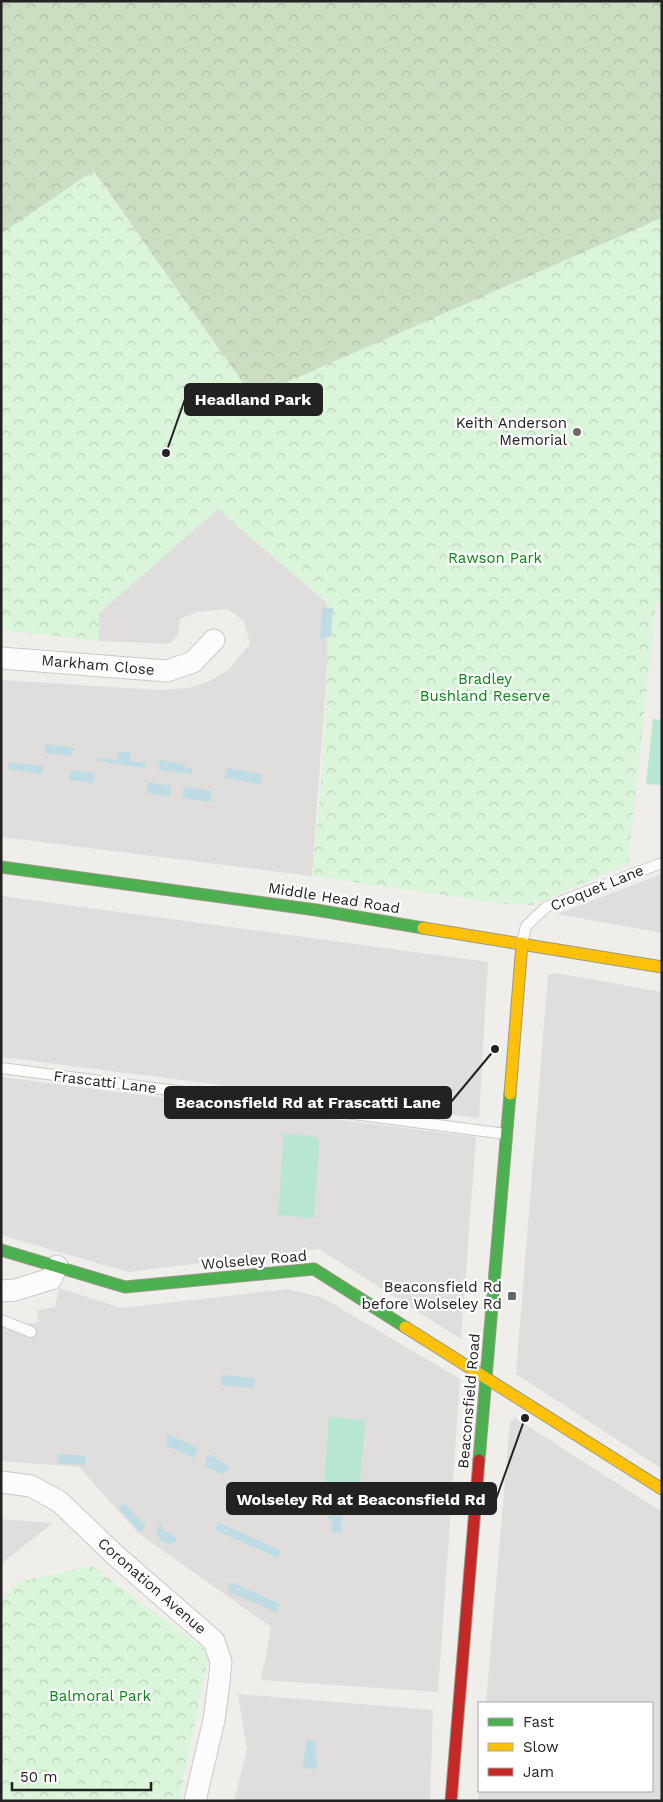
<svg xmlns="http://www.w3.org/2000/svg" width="663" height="1802" viewBox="0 0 663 1802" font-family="'Work Sans',sans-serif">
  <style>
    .residential { fill: #dfdedc }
    .forest { fill: url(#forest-crowns) }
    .park { fill: url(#park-crowns) }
    .pitch { fill: #b7e6d2 }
    .water { fill: #bfdbe3 }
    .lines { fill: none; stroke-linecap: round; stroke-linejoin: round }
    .lane-casing { stroke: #c9c8c7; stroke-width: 12 }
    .street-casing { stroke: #c9c8c7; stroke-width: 23 }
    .fast-casing { stroke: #999a82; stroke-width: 13 }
    .slow-casing { stroke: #999a82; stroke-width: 13 }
    .jam-casing { stroke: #999a82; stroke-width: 13 }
    .lane { stroke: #fdfcfc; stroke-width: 10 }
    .street { stroke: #fdfcfc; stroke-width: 21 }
    .fast { stroke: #4caf50; stroke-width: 11 }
    .slow { stroke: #ffc107; stroke-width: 11 }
    .jam { stroke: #c62828; stroke-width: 11 }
    .poi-dot { fill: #6a6968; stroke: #fff; stroke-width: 2 }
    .labels { text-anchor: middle; stroke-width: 4.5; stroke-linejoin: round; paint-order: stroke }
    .poi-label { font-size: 15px; fill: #222; stroke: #fff; text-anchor: end }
    .park-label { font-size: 15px; fill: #0c8416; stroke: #fff }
    .street-label { font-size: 15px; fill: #222; stroke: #fff }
    .leader { fill: none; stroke: #222; stroke-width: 2 }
    .callout-dot { fill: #222; stroke: #fff; stroke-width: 2 }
    .callout { fill: #222; stroke: #222; stroke-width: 2 }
    .callout-label { font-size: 16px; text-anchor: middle; font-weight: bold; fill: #fff }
  </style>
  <defs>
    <pattern id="forest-crowns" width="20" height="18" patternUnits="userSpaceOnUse" patternTransform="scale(1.25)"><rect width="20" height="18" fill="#cbdec1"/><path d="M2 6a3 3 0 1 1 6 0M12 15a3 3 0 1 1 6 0" fill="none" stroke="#aebea6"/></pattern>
    <pattern id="park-crowns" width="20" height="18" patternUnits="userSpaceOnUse" patternTransform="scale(1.25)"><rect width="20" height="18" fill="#daf5da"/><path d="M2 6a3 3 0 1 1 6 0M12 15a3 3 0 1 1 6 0" fill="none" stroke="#bbd2bb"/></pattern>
  </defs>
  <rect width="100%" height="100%" fill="#f0eeeb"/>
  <path class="residential" d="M217,509L327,603L328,653L312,876L1,837V680L159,690L188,688L208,682L228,670L250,644L244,621L228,609L197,612L180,619L178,635L169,644L99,641V613Z
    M662,874V933L557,914Z
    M1,896L488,962L479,1118L1,1057Z
    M556,973L662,992V1469L516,1374L548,975Z
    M1,1077L476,1137L461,1339L319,1249L128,1272L1,1235Z
    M59,1288L121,1308L288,1289L323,1298L460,1379L438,1692L261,1680L271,1627L138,1533L79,1467L1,1461V1327L39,1322L37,1310L55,1307Z
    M515,1418L662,1512V1801H478L479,1783V1791H652V1703H486L510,1422Z
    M1,1519L53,1523L1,1564Z
    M238,1694L433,1710L430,1801H234L247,1749Z"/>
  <path class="forest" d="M1,1H662V218L253,398L94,171L1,234Z"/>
  <path class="park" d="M93,171L253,397L662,218V603H656L628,864L532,905L505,904L312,876C322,785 329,694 327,603L218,509L99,613V641L1,630V234Z
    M92,1566L209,1653L179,1801H1V1601L19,1582Z"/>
  <path class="pitch" d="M653,719L662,720V785L646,784Z
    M284,1134L315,1136L319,1142L314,1218L278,1215Z
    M329,1417L365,1420L359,1497L323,1495Z"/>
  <path class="water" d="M322,607L333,608L331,637L326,636L325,639H320Z
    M46,744L74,748L72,756L45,753Z
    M119,751L131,753L130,761L146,763L145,768L98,761L99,758L117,760Z
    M160,760L184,764V767L192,768V774L159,770Z
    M9,762L43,766L42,774L8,769Z
    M226,768L262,774L260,784L225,778Z
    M70,770L94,773L93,783L69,780Z
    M148,782L171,786L170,796L147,793Z
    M184,787L212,791L210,802L182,798Z
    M222,1375L255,1378L254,1388L221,1385Z
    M167,1434L198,1448L194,1458L167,1446Z
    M58,1454L86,1456L85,1465L57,1463Z
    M207,1455H212C217,1461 224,1462 229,1467L227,1472L221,1474L205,1466Z
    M367,1483L392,1485L391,1498L366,1496Z
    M124,1503L145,1525L143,1530L139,1531L118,1508Z
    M329,1507L343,1508L341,1533L331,1532L332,1519H328Z
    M218,1522L281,1551L278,1558L215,1530Z
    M160,1523L164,1531L176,1537V1542L169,1544L160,1540L157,1531Z
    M231,1582L280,1604L276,1612L227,1591Z
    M306,1740L315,1741L317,1769L303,1768Z"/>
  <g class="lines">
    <defs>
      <path id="lane" d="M522,943L526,926L546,907L662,863
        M1,1068L506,1134
        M1,1320L31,1332"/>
      <path id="street" d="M1,658L167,671L193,662L214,640
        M1,1291L15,1290L51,1279L57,1266
        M1,1482L31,1486L60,1502L115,1555L214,1641L221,1662L219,1682L214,1720L195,1801"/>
      <path id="fast" d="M1,867L316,910L423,928
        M1,1250L125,1287L314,1269L405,1327
        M479,1460L510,1094"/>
      <path id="slow" d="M423,928L662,967
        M510,1094L522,943
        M405,1327L662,1489"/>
      <path id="jam" d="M451,1801L479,1460"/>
    </defs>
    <use href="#lane" class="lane-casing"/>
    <use href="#street" class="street-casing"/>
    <use href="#fast" class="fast-casing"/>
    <use href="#slow" class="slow-casing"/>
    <use href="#jam" class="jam-casing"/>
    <use href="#lane" class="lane"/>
    <use href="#street" class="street"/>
    <use href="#fast" class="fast"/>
    <use href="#slow" class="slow"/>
    <use href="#jam" class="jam"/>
  </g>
  <g class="poi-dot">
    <circle cx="577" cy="432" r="5"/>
    <rect x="507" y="1291" width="10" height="10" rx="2.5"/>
  </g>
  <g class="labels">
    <g class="poi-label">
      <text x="567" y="428">Keith Anderson<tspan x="567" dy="17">Memorial</tspan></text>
      <text x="502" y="1292">Beaconsfield Rd<tspan x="502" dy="17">before Wolseley Rd</tspan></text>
    </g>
    <g class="park-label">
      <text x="495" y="563">Rawson Park</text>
      <text x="485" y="684">Bradley<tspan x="485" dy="17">Bushland Reserve</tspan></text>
      <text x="100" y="1701">Balmoral Park</text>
    </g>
    <g class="street-label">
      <text transform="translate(98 665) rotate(5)" y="5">Markham Close</text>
      <text transform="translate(597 888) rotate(-22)" y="5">Croquet Lane</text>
      <text transform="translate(334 898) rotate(9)" y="5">Middle Head Road</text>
      <text transform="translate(105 1082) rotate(7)" y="5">Frascatti Lane</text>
      <text transform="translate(254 1260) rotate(-5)" y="5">Wolseley Road</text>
      <text transform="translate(469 1401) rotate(-85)" y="5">Beaconsfield Road</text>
      <text transform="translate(152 1586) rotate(41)" y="5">Coronation Avenue</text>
    </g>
  </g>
  <path class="leader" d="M166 453L185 399M495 1049L451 1102M525 1418L496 1499"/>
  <g class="callout-dot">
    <circle cx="166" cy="453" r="5"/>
    <circle cx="495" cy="1049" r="5"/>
    <circle cx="525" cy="1418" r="5"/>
  </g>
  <g class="callout">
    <rect x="185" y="384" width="137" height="31" rx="5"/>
    <rect x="165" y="1087" width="286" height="31" rx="5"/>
    <rect x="227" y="1483" width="269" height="31" rx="5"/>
  </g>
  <g class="callout-label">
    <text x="253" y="405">Headland Park</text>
    <text x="308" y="1108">Beaconsfield Rd at Frascatti Lane</text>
    <text x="361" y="1505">Wolseley Rd at Beaconsfield Rd</text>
  </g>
  <rect width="663" height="1802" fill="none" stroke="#222222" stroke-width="5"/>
  <rect x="478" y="1702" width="175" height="90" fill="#ffffff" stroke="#a7a7a7"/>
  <rect x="488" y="1718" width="25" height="8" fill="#4caf50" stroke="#a7a7a7"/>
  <text x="523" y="1727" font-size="15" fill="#222222">Fast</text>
  <rect x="488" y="1743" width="25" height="8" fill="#ffc107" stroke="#a7a7a7"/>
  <text x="523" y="1752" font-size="15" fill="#222222">Slow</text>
  <rect x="488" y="1768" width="25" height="8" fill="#c62828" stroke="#a7a7a7"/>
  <text x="523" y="1777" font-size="15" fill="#222222">Jam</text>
  <path d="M12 1782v8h139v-8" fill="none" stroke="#222222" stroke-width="2.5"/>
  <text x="20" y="1782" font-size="15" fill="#222222" stroke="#ffffff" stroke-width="4" paint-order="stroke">50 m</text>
</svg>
